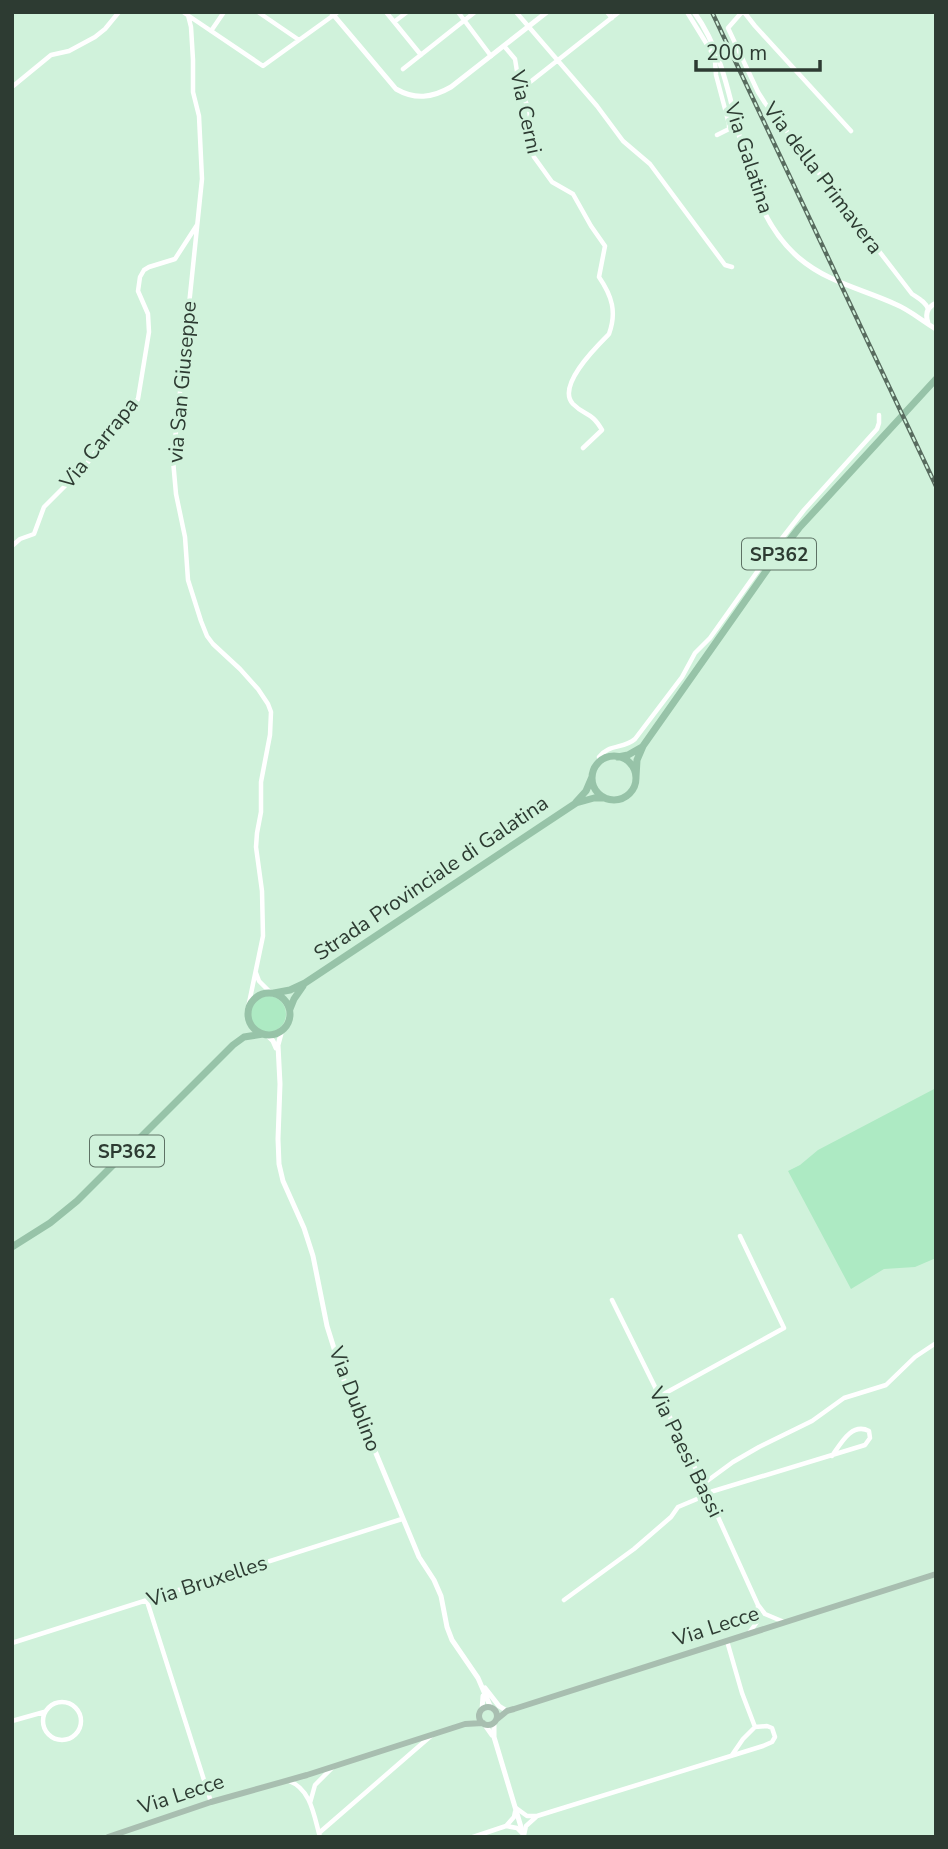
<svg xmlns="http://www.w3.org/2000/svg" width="948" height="1849" viewBox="0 0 948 1849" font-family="'Nunito Sans',sans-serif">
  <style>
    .green { fill: #adeac3 }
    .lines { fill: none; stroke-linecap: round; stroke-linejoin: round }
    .minor { stroke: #fff; stroke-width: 4.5 }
    .tertiary { stroke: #fff; stroke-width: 5 }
    .secondary { stroke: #a8beb0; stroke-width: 6 }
    .primary { stroke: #97c3a8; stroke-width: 7 }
    .rail-casing { stroke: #586c5f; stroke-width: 4.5 }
    .rail { stroke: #d0f2db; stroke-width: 2; stroke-dasharray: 5; stroke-linecap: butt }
    .labels { text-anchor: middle; stroke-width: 7; stroke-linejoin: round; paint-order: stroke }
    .shield { fill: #d0f2db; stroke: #5e7265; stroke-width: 2 }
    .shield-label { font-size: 19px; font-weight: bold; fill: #2d3b32 }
    .street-label { font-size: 21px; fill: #2d3b32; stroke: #d0f2db }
  </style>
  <rect width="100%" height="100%" fill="#d0f2db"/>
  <path class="green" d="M250 1014a18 18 0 1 1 36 0a18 18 0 1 1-36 0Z
    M936,1088V1258L915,1267L884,1269L851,1289L788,1171L800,1165L818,1150Z"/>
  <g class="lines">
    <path class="minor" d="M183,12L263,66L338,12
      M258,12L299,40
      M386,12L421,55
      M458,12L491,56
      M516,12L597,106L623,141L650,164L725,265L732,267
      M607,12L612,18
      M687,12L711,51L715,61L716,75L729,124V129L717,135
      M742,12L728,28L758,92L765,103L912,294C918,298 926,302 928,309
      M744,12L755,26L851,131
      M188,15L191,27L193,60V92L199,116L202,179L173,460L176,494L185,537L188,580L201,621L207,636L213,644L240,669L258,689L268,704L271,712L270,735L261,782V812L257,833L256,847L262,891L263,936L248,1008
      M394,22L407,12
      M211,31L224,12
      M504,46L515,59L520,90L529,109L532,135L531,151L534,157L552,182L573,194L591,226L605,246L599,277C612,296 617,312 609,334C596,347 556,386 573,404C586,417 591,411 602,430L583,448
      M403,69L475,12
      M12,87L51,55L69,51L95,37L105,29L119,12
      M520,90L619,12
      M12,546L20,539L34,534L44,507L84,467L138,399L149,332L148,314L138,291L140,277L144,270L149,267L175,259L197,225
      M601,761L599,757C608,744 624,749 635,739L682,677L695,653L710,638L769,555L804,510L877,429L879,423V415
      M256,973L259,981L271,993
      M612,1300L703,1484L758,1605L765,1614L784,1622
      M660,1396L784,1328L740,1236
      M703,1484L733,1462L759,1447L812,1421L844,1398L886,1385L915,1357L936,1343
      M707,1493L865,1445L870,1438L869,1431C852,1422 841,1443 832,1456
      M564,1600L634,1549L671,1517L678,1507L697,1499L706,1490
      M147,1601L211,1802
      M749,1633L757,1622L758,1606
      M727,1641L742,1693L755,1727
      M12,1643L402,1519
      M43 1721a19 19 0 1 1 38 0a19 19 0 1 1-38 0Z
      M12,1721L44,1712
      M289,1781C311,1789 314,1816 320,1837
      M310,1803L315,1785L333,1767
      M516,1808L527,1816H537L763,1746L772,1742L775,1737L772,1728L767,1726L755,1727L743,1739L732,1755
      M506,1826L514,1817L515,1812
      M319,1833L432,1735
      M473,1837L506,1826L517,1828L524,1835L526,1826L536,1817"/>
    <path class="tertiary" d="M331,12L396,89C415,100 432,98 451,87L547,12
      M694,12C747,84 729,198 799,258C827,282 862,289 895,304C910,310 922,321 936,329
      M928,323C925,314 927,307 936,303
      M282,1030L278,1045L280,1084L278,1139L279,1164L283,1181L304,1228L313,1256L327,1326L347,1390L375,1451L419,1557L434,1580L441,1596L447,1627L452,1640L478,1678L491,1708
      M267,1035L273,1041L276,1048
      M485,1688L499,1706L507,1711
      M482,1710L483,1696
      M494,1723V1737L524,1837
      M485,1725L492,1735"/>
    <path class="secondary" d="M479 1716a9 9 0 1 1 18 0a9 9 0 1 1-18 0Z
      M496,1720L507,1711L514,1709L936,1574
      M108,1837L211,1802L307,1775L465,1724L483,1723"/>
    <path class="primary" d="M592 778a22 22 0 1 1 44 0a22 22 0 1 1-44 0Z
      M618,757L628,755L642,747
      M636,777L637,760L643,746L774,560L799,528L936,379
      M576,802L586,791L592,777
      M274,993L290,990L305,983L576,803L594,798H605
      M248 1014a21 21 0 1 1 42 0a21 21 0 1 1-42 0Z
      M290,1009L294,999L303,986
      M12,1247L50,1223L77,1201L233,1045L244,1037L263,1034"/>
    <defs>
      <path id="rail" d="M712,12L936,486"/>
    </defs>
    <use href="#rail" class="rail-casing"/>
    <use href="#rail" class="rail"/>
  </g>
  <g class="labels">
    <g class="shield">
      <rect x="742" y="538.5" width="74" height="31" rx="5"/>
      <rect x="90" y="1135.5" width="74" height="31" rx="5"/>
    </g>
    <g class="shield-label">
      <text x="779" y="561">SP362</text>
      <text x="127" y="1158">SP362</text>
    </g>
    <g class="street-label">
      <text transform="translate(526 112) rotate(78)" y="7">Via Cerni</text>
      <text transform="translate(749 158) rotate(72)" y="7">Via Galatina</text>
      <text transform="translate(823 178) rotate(53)" y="7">Via della Primavera</text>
      <text transform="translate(182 382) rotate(-85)" y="7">via San Giuseppe</text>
      <text transform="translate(99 443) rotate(-51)" y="7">Via Carrapa</text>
      <text transform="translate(431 878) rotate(-34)" y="7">Strada Provinciale di Galatina</text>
      <text transform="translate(355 1399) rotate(69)" y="7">Via Dublino</text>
      <text transform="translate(686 1452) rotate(64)" y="7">Via Paesi Bassi</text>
      <text transform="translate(207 1581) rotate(-18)" y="7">Via Bruxelles</text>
      <text transform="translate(716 1626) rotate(-18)" y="7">Via Lecce</text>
      <text transform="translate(181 1794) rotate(-18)" y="7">Via Lecce</text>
    </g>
  </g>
  <rect width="948" height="1849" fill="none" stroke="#2d3b32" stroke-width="28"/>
  <path d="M696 60v10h124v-10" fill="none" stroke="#2d3b32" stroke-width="3.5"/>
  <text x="706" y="60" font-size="21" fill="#2d3b32" stroke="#d0f2db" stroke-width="5" paint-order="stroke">200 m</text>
</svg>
